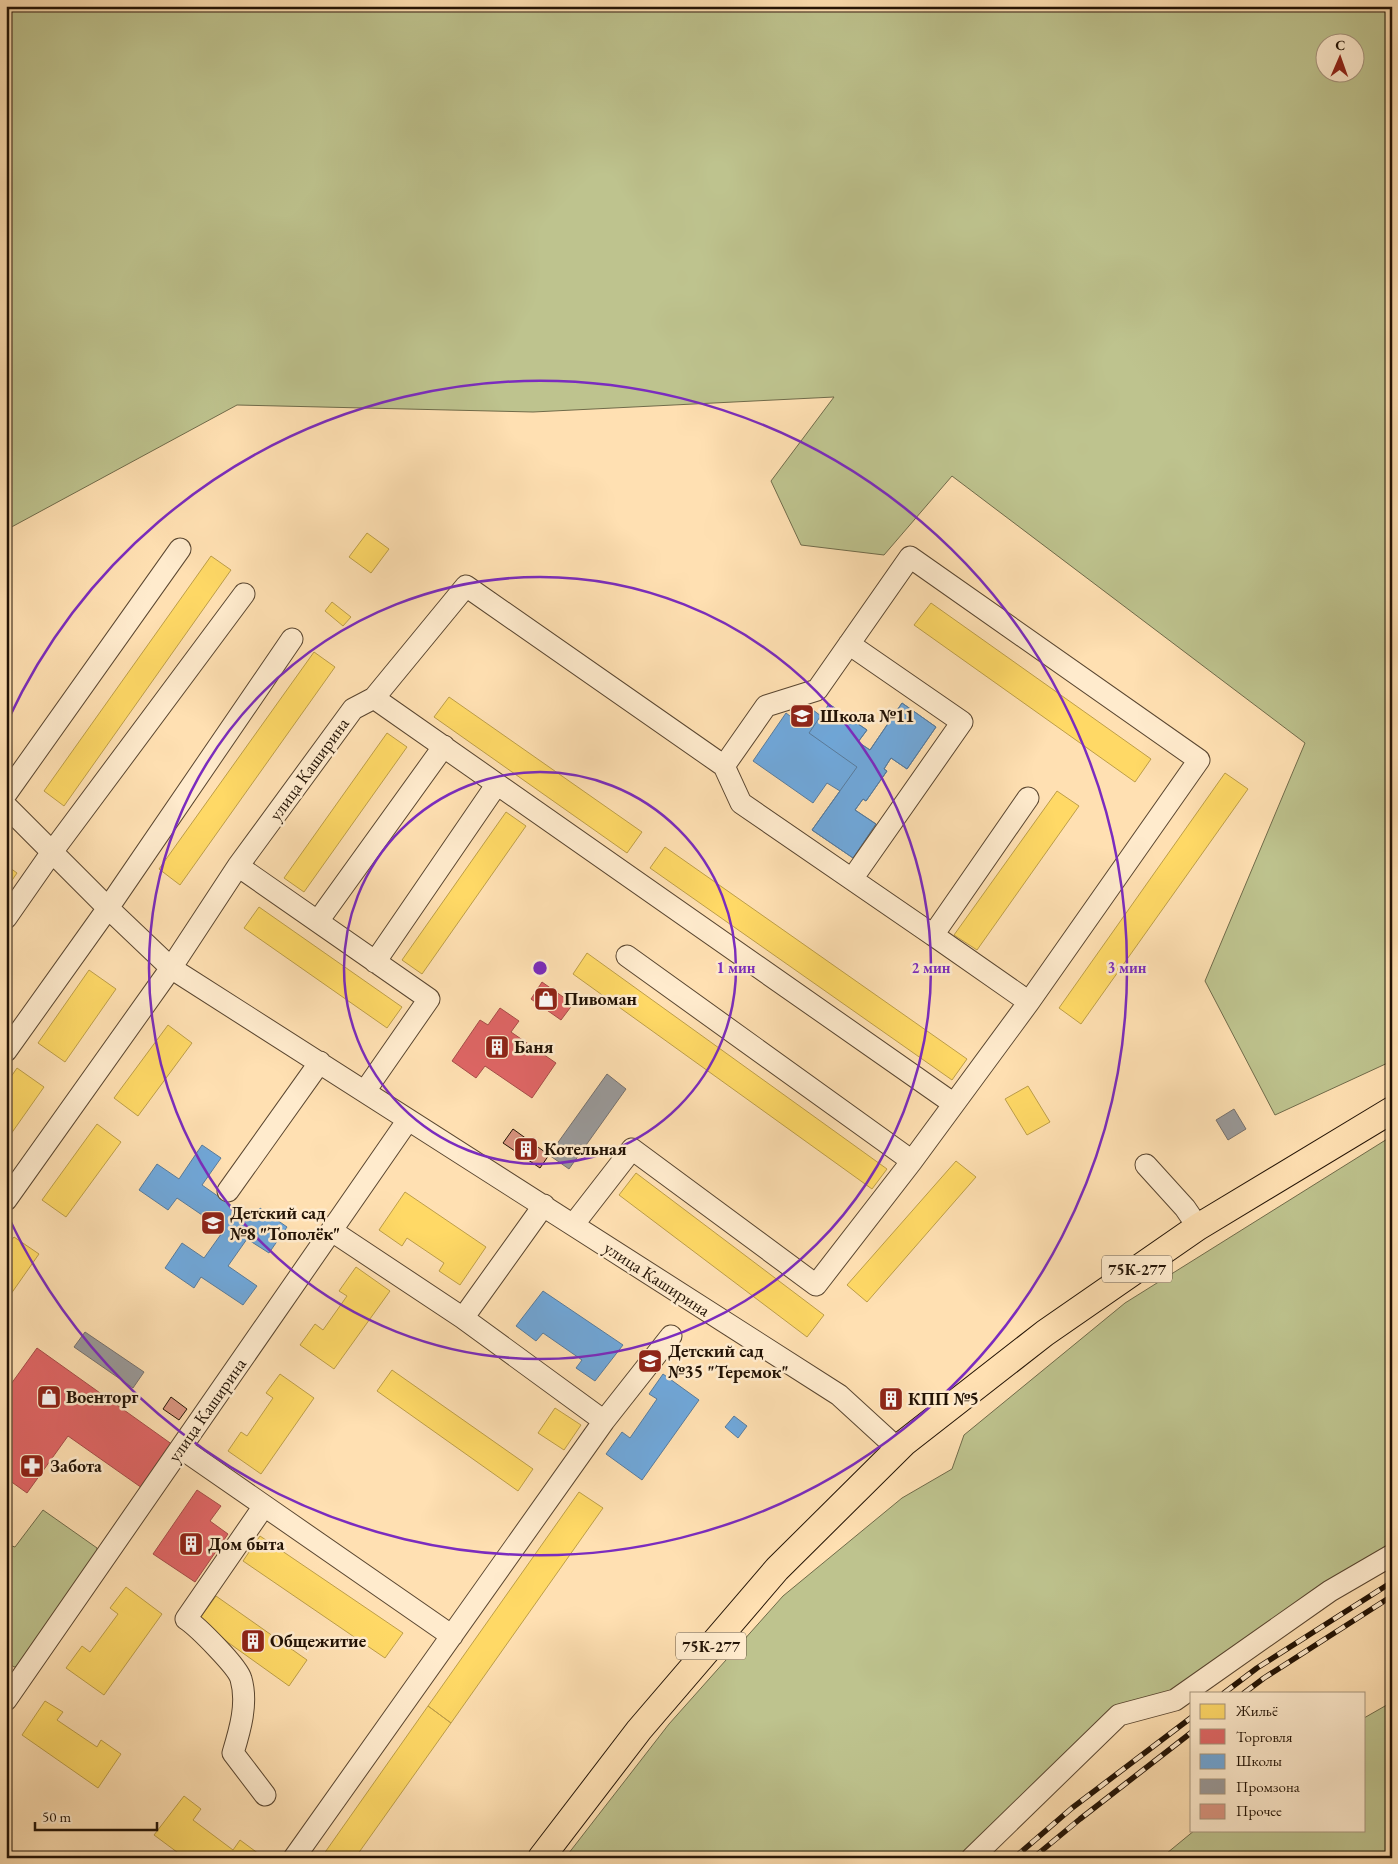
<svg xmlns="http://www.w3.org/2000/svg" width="1398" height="1864" viewBox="0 0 1398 1864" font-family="'EB Garamond',serif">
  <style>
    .green { fill: #bec38e; stroke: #706b4a; fill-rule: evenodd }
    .homes { fill: #ffd966; stroke: #bd9e49 }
    .shops { fill: #e06666; stroke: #a74d49 }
    .schools { fill: #6fa8dc; stroke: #587b9c }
    .industry { fill: #999; stroke: #76716d }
    .building { fill: #db9581; stroke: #231305 }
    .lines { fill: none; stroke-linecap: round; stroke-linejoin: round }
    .minor-casing { stroke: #5a4630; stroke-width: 23 }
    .major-casing { stroke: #231305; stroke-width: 28 }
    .minor { stroke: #ffebcd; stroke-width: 21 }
    .major { stroke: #ffe0b2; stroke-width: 26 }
    .rail-casing { stroke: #231305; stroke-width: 5.5 }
    .rail { stroke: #ffebcd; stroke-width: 4; stroke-dasharray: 11; stroke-linecap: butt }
    .ring { fill: none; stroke: #7b2cbf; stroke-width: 2.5 }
    .labels { text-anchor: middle; stroke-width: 5; stroke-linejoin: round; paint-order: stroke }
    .shield { fill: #ffebcd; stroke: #655441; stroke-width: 1 }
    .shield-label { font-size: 16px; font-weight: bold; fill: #231305 }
    .poi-label { font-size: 18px; font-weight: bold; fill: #231305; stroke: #ffebcd; text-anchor: start }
    .street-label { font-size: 18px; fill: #231305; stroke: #ffebcd }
    .centre { fill: #7b2cbf; stroke: #ffebcd; stroke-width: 2.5 }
    .ring-label { font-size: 15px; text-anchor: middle; font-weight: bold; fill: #7b2cbf; stroke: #ffebcd; stroke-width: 5; stroke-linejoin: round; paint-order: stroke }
  </style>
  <rect width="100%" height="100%" fill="#ffe0b2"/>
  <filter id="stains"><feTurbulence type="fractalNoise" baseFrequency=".004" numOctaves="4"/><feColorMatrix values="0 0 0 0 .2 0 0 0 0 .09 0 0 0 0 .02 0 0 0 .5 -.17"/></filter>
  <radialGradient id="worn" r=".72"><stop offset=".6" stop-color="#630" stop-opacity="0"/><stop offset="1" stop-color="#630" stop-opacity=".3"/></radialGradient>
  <path class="green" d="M6,6H1392V1061L1275,1115L1205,981L1305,743L952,476L884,555L801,545L771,481L834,397L533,412L237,405L6,530ZM1326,42H1356V72H1326Z
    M1392,1136V1544L1279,1616L1121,1727L969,1847L958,1858H565L669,1724L783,1596L902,1498L952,1469L964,1435L1125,1303Z
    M43,1510L97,1548V1561L26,1664L14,1667L6,1661V1544L15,1547Z
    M1392,1702V1858H1161L1195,1830H1364V1718Z"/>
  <path class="homes" d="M367,533L389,549L371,573L349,557Z
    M211,556L231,570L64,806L44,791Z
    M332,602L351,617L343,626L325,611Z
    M931,603L1151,759L1135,782L914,625Z
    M314,652L335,667L180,885L159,869Z
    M449,697L642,832L627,853L434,717Z
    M387,733L407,747L304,892L284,878Z
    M1225,773L1248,789L1081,1024L1059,1008Z
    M1057,791L1079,806L977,950L954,935Z
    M506,812L526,826L422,974L402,960Z
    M665,847L967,1059L952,1080L650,868Z
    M6,865L17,873L6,889Z
    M259,907L402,1007L387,1028L244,928Z
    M587,953L887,1169L872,1189L573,974Z
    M89,970L116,989L65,1062L38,1043Z
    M168,1025L192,1043L138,1116L114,1098Z
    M17,1068L44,1087L6,1141V1084Z
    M1028,1086L1050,1122L1027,1135L1005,1099Z
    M97,1124L121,1142L66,1217L42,1200Z
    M956,1161L976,1177L867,1302L847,1285Z
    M636,1173L824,1315L807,1337L619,1195Z
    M405,1192L486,1247L460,1285L439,1271L444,1263L407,1238L402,1246L379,1230Z
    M14,1237L39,1254L6,1301V1247Z
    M356,1267L390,1291L334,1369L300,1345L315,1324L323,1330L347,1296L339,1291Z
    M392,1370L533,1469L518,1491L377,1391Z
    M280,1374L314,1398L261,1474L228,1451L241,1432L247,1436L273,1398L266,1393Z
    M555,1408L581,1425L564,1450L538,1433Z
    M579,1492L603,1508L451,1723L428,1706Z
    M260,1536L403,1633L385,1658L243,1561Z
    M126,1587L162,1614L104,1695L66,1668L82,1646L90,1652L118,1614L110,1608Z
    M216,1596L307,1660L289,1686L198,1621Z
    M45,1701L63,1712L57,1720L97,1747L101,1740L121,1754L98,1788L22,1735Z
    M428,1706L451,1723L355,1858H321Z
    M184,1796L201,1809L193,1820L233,1850L240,1840L259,1854L255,1858H185L154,1835Z"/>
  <path class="shops" d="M542,982L573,1004L561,1020L531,999Z
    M500,1008L519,1021L511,1032L556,1063L532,1098L485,1066L476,1078L452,1061L480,1020L488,1025Z
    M37,1348L173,1445L142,1488L68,1436L27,1493L6,1478V1391Z
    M197,1490L221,1506L210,1521L228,1534L195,1582L153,1554Z"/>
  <path class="schools" d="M902,703L936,727L907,769L891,758L884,769L887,771L866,801L863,799L855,810L876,824L853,858L812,830L857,767L809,733L829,704L867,730L858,742L870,750Z
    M902,703L936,727L907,769L891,758L884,769L887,771L866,801L863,799L855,810L876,824L853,858L812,830L840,791L827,783L813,803L753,761L786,713L798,722L809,707L821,716L829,704L867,730L858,742L870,750Z
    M202,1145L221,1158L202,1185L252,1220L260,1208L287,1227L269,1253L247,1239L228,1266L257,1286L243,1305L201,1277L194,1288L165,1268L182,1243L204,1258L224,1230L177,1198L168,1210L139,1190L157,1164L179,1179Z
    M543,1291L623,1345L595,1381L576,1368L582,1360L543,1333L536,1341L516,1326Z
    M663,1374L699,1400L642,1480L606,1454L622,1432L630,1438L657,1399L649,1394Z
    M734,1416L747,1426L738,1438L725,1427Z"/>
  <path class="industry" d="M607,1074L626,1089L569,1169L549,1155Z
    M1234,1109L1246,1129L1228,1140L1216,1120Z
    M85,1332L144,1372L133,1388L74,1347Z"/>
  <path class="building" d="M513,1129L549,1155L540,1168L503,1143Z
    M891,1388L903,1399L892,1411L879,1400Z
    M171,1397L187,1409L179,1420L163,1409Z"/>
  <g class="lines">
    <defs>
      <path id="minor" d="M849,644L962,722L852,879
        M374,698L954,1104
        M6,794L180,549
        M1028,798L933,935L1029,1002
        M6,806L108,908L171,968L839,1395L898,1449
        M238,866L429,999L365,1091
        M6,918L52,852L244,594
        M318,921L444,746
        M627,956L912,1161
        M375,962L497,784
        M6,1051L108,908L292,639
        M1146,1165L1185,1208L1198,1227
        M228,1191L320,1062
        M6,1200L171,968L238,866L353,709L374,698L466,586L724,766L741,803L933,935
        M573,1225L632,1149L816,1285L912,1161L1029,1002L1199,760L910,557L817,690L766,706L724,766
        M332,1231L463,1318L604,1421
        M463,1318L544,1205
        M181,1448L452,1636
        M264,1506L186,1619C198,1627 238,1667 241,1679C248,1703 240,1730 233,1753L265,1795
        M6,1700L408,1120
        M294,1858L604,1421L671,1336
        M972,1858L1119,1715L1175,1700L1330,1591L1392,1555"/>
      <path id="major" d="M541,1858L639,1730L777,1569L904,1443L1045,1333L1198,1227L1392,1110"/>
    </defs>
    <use href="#minor" class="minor-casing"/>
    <use href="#major" class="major-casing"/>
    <use href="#minor" class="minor"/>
    <use href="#major" class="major"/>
    <defs>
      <path id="rail" d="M1224,1693L1257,1668L1392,1582
        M1244,1693L1264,1678L1392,1596
        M1014,1858L1072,1808L1192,1717
        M1033,1858L1080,1819L1192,1732"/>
    </defs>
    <use href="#rail" class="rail-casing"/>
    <use href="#rail" class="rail"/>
  </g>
  <g class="ring">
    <circle cx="540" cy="968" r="196"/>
    <circle cx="540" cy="968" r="391"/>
    <path d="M8 720A587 587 0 1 1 8 1216"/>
  </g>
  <defs>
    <symbol id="school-square" viewBox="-11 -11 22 22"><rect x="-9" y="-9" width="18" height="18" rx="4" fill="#8f2418" stroke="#ffebcd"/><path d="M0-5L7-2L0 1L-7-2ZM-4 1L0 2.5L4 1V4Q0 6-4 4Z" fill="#fff"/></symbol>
    <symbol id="shop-square" viewBox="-11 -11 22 22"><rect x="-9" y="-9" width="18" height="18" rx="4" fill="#8f2418" stroke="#ffebcd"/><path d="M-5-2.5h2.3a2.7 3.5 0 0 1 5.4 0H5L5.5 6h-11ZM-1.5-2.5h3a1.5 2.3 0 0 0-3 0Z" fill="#fff"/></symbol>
    <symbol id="building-square" viewBox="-11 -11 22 22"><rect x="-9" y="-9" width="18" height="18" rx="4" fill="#8f2418" stroke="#ffebcd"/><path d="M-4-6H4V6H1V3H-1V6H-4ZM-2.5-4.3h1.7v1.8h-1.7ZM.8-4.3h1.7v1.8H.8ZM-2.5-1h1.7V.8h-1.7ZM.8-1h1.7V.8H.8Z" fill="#fff"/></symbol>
    <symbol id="pharmacy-square" viewBox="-11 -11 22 22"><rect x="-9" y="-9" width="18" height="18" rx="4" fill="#8f2418" stroke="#ffebcd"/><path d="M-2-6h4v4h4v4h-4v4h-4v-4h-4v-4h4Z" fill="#fff"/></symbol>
  </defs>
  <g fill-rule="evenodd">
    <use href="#school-square" x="788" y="702" width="28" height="28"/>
    <use href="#shop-square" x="532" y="985" width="28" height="28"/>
    <use href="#building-square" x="483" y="1033" width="28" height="28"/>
    <use href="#building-square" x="512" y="1135" width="28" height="28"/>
    <use href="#school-square" x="199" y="1209" width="28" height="28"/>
    <use href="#school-square" x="636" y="1347" width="28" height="28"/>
    <use href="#shop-square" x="35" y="1383" width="28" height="28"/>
    <use href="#building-square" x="877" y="1385" width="28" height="28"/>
    <use href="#pharmacy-square" x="18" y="1452" width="28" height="28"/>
    <use href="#building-square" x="177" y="1530" width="28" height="28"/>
    <use href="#building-square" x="239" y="1627" width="28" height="28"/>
  </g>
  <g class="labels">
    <g class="shield">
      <rect x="1102" y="1255.5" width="70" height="27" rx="4"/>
      <rect x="676" y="1632.5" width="70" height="27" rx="4"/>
    </g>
    <g class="shield-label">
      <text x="1137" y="1275">75К-277</text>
      <text x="711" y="1652">75К-277</text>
    </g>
    <g class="poi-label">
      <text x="820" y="722">Школа №11</text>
      <text x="564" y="1005">Пивоман</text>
      <text x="514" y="1053">Баня</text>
      <text x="544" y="1155">Котельная</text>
      <text x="230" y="1219">Детский сад<tspan x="230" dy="21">№8 "Тополёк"</tspan></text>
      <text x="668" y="1357">Детский сад<tspan x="668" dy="21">№35 "Теремок"</tspan></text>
      <text x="66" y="1403">Военторг</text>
      <text x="908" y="1405">КПП №5</text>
      <text x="50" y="1472">Забота</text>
      <text x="208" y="1550">Дом быта</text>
      <text x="270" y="1647">Общежитие</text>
    </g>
    <g class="street-label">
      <text transform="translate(309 769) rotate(-54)" y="6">улица Каширина</text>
      <text transform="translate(657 1279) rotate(33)" y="6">улица Каширина</text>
      <text transform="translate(207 1410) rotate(-55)" y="6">улица Каширина</text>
    </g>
  </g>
  <circle cx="540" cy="968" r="8" class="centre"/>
  <g class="ring-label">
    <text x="736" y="973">1 мин</text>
    <text x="931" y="973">2 мин</text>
    <text x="1127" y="973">3 мин</text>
  </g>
  <rect width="1398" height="1864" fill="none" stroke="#ffe0b2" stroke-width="25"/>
  <rect x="8" y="8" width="1383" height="1849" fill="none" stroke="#231305" stroke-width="2.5"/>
  <rect x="12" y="12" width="1373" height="1839" fill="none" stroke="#231305"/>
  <rect x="1190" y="1692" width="175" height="140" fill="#ffebcd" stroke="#a7957d"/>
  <rect x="1200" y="1704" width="25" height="15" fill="#ffd966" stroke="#a7957d"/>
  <text x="1236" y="1716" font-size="15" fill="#231305">Жильё</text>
  <rect x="1200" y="1729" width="25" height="15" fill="#e06666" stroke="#a7957d"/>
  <text x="1236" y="1742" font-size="15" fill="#231305">Торговля</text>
  <rect x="1200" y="1754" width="25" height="15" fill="#6fa8dc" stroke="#a7957d"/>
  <text x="1236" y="1766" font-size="15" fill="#231305">Школы</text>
  <rect x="1200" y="1779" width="25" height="15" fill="#999999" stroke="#a7957d"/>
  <text x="1236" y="1792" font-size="15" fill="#231305">Промзона</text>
  <rect x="1200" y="1804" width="25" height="15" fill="#db9581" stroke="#a7957d"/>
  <text x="1236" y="1816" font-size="15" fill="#231305">Прочее</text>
  <g transform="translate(1340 58) rotate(2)"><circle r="24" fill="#ffebcd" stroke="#a7957d"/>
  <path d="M0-4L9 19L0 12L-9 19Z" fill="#8f2418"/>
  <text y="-8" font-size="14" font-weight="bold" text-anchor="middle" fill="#231305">С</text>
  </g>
  <path d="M35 1822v8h122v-8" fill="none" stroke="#231305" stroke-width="2.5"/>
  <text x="42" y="1822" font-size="15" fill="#231305" stroke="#ffebcd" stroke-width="4" paint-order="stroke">50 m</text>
  <rect width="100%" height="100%" filter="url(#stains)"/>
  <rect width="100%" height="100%" fill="url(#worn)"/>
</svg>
